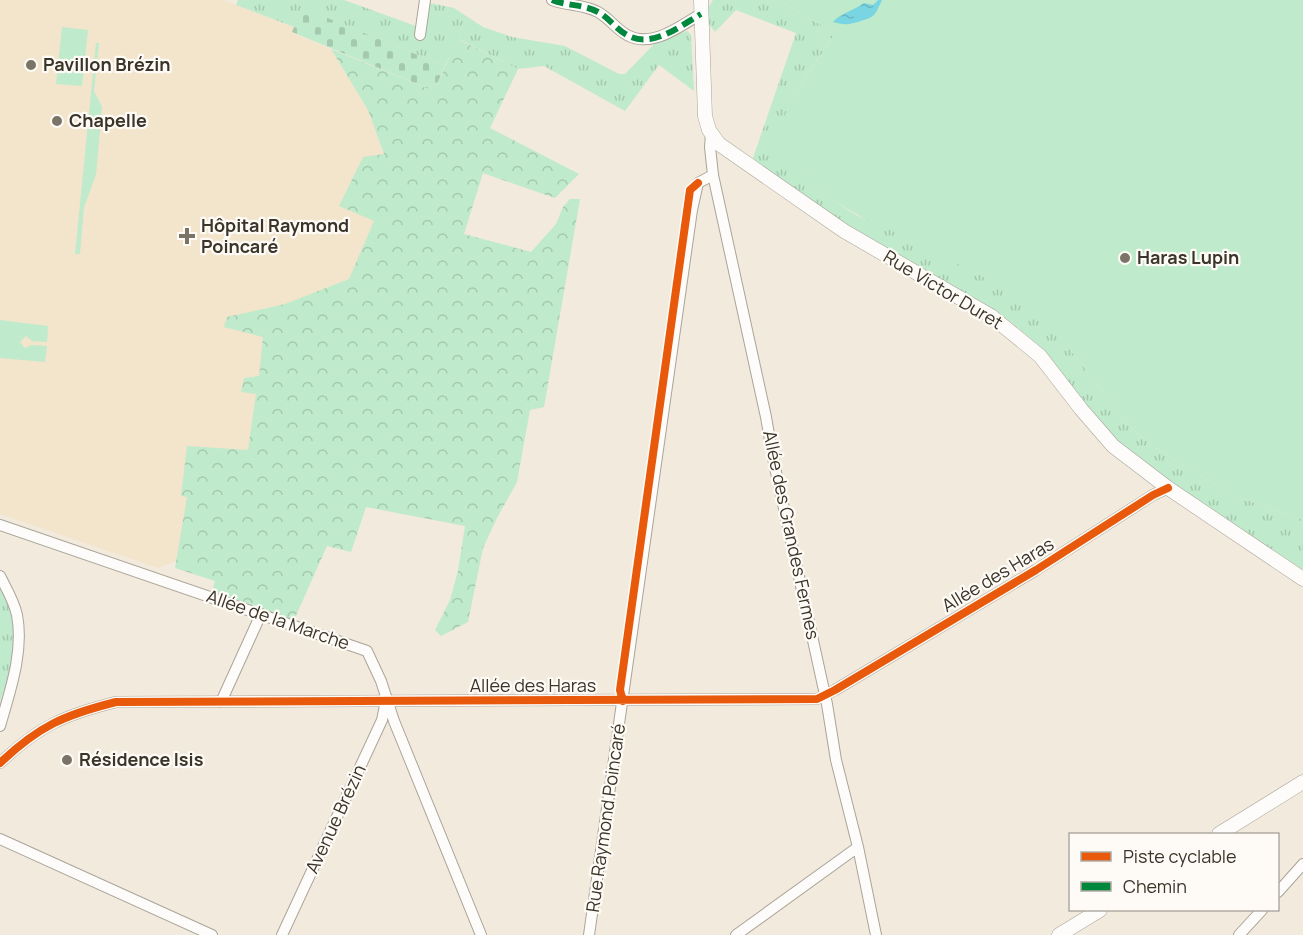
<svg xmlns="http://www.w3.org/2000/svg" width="1303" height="935" viewBox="0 0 1303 935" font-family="Manrope,sans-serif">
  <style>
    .built { fill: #f3e4cc }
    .grass { fill: #bfeacb }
    .forest { fill: url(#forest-crowns) }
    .cemetery { fill: url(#cemetery-stones) }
    .park { fill: url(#park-tufts) }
    .water { fill: url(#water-ripples) }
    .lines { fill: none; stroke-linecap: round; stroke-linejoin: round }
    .street-casing { stroke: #aaa499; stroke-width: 12 }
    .secondary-casing { stroke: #aaa499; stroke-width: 15 }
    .street { stroke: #fdfcfa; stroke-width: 10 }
    .secondary { stroke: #fdfcfa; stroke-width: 14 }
    .quiet { stroke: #00873e; stroke-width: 6; stroke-dasharray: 12 6; stroke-linecap: butt }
    .cycleway-casing { stroke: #fefbf6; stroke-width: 11 }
    .cycleway { stroke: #e8590c; stroke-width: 8 }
    .poi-dot { fill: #7a7468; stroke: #fefbf6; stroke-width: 2 }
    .labels { text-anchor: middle; stroke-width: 4.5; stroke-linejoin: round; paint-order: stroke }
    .poi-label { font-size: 18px; font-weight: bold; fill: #3a3429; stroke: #fefbf6; text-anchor: start }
    .street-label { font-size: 18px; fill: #3a3429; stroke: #fefbf6 }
  </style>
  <defs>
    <pattern id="forest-crowns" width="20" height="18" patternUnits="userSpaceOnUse" patternTransform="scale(1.5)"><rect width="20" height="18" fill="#bfeacb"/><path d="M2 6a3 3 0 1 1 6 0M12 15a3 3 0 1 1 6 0" fill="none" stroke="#a5c9ae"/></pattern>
    <pattern id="cemetery-stones" width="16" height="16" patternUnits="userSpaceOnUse" patternTransform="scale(1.5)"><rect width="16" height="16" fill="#bfeacb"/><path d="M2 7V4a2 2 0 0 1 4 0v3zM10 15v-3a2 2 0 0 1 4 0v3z" fill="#a5c9ae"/></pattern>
    <pattern id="park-tufts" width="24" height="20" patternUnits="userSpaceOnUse" patternTransform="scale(1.5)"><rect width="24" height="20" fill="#bfeacb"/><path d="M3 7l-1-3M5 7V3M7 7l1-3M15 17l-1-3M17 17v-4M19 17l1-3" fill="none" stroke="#a5c9ae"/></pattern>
    <pattern id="water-ripples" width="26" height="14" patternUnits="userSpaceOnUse" patternTransform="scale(1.5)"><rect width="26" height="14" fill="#7ad5e2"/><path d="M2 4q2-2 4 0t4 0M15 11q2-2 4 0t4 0" fill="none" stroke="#6ab7c2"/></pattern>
  </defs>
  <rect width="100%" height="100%" fill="#f2eadc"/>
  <path class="built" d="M0,0H223L294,27L292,33L331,49L368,110L395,186L353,286L178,560L158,568L0,514Z"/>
  <path class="grass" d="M778,0H1303V520L1235,496L1155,448L1129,426L1071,351L870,222L834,201L811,175L774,149C784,99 812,72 836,31L817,23Z
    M62,27L88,30L82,86L56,84Z
    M96,43H99L94,91L102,107L96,175L84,207L80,254H75Z
    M0,320L48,326L47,342L32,341L26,336L20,342L25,348L32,345L47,346L45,362L0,358Z"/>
  <path class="forest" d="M458,39L518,69L490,128L579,174L555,198L483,173L464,234L531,252L556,224L563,207L570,199H580L544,407L530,410L517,482L497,518L483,548L468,622L441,636L435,630L450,600L458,571L465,526L366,507L351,552L327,546L294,620L212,591L215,581L175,568L187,497L181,496L187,446L248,450L256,394L241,392L244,378L259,376L263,337L224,327L227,317L285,304L349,279L374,221L339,206L363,157L384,154L368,110L331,49L434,91Z"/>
  <path class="cemetery" d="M302,7L445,66L434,91L292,32Z"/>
  <path class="park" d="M238,0H344L424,29L430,3L454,8L483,27L512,37L565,46L619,74H625L657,41L687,31L691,35L694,91L659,65L625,111L544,66L518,69L459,39L445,66L303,8L294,27L236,5Z
    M713,0H778L817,23L836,31C812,71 783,101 775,149L811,175L834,201L856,215L901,235L993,282L1024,305L1071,351L1129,426L1155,448L1235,496L1303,520V570L1149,467L1104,430L1037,344L1011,322L986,306L858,237L760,165L753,158L796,33L736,10L715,32L709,24L708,8Z
    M0,586C25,630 15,657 0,702Z"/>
  <path class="water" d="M878,0H882C874,17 876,16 858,22C846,25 845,25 833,22C838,15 854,10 864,3L873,5Z"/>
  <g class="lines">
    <defs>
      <path id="street" d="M552,0C567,6 583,4 598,12C609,18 616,29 627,35C652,49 680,26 701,14
        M420,35L425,0
        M711,134L710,147L713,175L766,417L774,463L827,704L836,760L858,847L876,935
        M0,525L367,651L381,681L394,721L481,935
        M0,576C6,588 14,601 17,615C24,652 10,691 0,726
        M221,702L261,614
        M0,763C39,726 64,715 116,702L817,699L835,690L1036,570L1153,495L1168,488
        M0,839L212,935
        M1278,892L1303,864
        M282,935L382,720L386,701
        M589,935L692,210L698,183L713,175
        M736,935L858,847
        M1239,935L1262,910"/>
      <path id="secondary" d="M701,0L705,116L709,130L719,144L844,231L991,316L1040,356L1081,409L1113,446L1168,488L1303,579
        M1219,834L1303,782
        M1059,935L1100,910"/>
    </defs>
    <use href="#street" class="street-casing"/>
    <use href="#secondary" class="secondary-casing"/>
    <use href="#street" class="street"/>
    <use href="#secondary" class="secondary"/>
    <path class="quiet" d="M552,0C567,6 583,4 598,12C609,18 616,29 627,35C652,49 680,26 701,14"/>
    <defs>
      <path id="cycleway" d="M623,701L620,690L690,190L698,183
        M0,763C39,726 64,715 116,702L817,699L835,690L1036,570L1153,495L1168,488"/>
    </defs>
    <use href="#cycleway" class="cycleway-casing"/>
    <use href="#cycleway" class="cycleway"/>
  </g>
  <g class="poi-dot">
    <circle cx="31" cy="65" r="6"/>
    <circle cx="57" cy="121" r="6"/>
    <path d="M184 227h6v6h6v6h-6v6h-6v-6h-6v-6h6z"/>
    <circle cx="1125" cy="258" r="6"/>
    <circle cx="67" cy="760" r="6"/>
  </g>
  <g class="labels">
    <g class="poi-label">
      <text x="43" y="71">Pavillon Brézin</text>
      <text x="69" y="127">Chapelle</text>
      <text x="201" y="232">Hôpital Raymond<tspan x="201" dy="21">Poincaré</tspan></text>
      <text x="1137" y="264">Haras Lupin</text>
      <text x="79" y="766">Résidence Isis</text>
    </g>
    <g class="street-label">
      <text transform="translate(943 290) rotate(31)" y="6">Rue Victor Duret</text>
      <text transform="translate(791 535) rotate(78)" y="6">Allée des Grandes Fermes</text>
      <text transform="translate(998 575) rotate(-31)" y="6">Allée des Haras</text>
      <text transform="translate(278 620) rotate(19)" y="6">Allée de la Marche</text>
      <text x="533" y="692">Allée des Haras</text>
      <text transform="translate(606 818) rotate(-82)" y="6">Rue Raymond Poincaré</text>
      <text transform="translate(336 819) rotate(-65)" y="6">Avenue Brézin</text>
    </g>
  </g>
  <rect x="1069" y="833" width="210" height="78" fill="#fefbf6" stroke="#b0aba4" stroke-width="1.5"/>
  <rect x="1081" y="852" width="30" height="9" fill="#e8590c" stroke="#b0aba4" stroke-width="1.5"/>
  <text x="1123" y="863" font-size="18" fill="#3a3429">Piste cyclable</text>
  <rect x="1081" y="882" width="30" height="9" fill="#00873e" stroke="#b0aba4" stroke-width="1.5"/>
  <text x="1123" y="893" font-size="18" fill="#3a3429">Chemin</text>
</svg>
